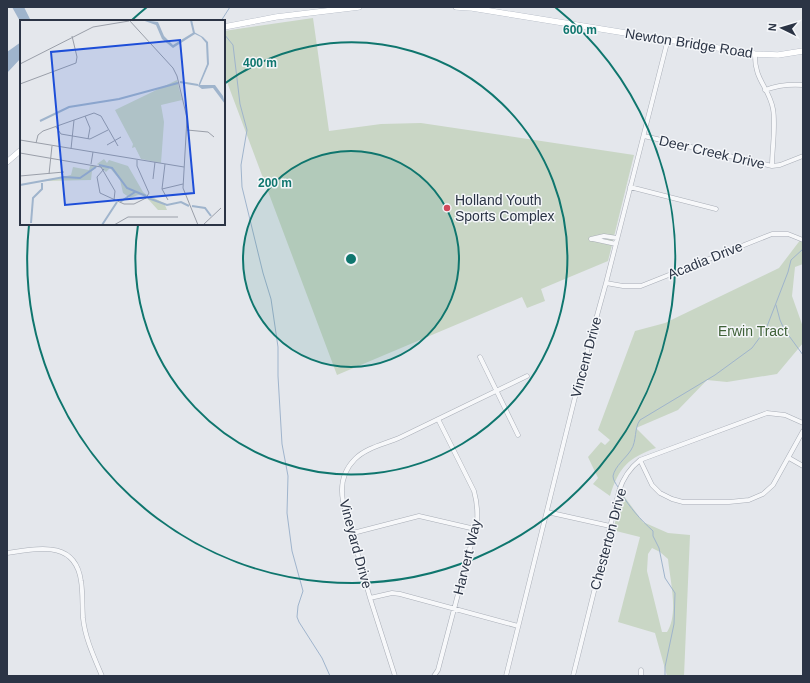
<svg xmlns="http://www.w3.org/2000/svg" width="810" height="683" viewBox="0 0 810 683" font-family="Arial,sans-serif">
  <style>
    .green { fill: #c9d6c5; fill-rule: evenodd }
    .water { fill: #9fb4cc }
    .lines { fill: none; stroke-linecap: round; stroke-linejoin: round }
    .stream { stroke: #9fb4cc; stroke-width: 1 }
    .minor-casing { stroke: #a9aeb7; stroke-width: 5 }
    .major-casing { stroke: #a3abb8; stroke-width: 6 }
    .minor { stroke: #f7f8fa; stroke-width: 4 }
    .major { stroke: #fff; stroke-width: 5.5 }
    .ring { fill: none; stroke: #0f766e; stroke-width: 2 }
    .poi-dot { fill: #d1495b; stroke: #f4f6f9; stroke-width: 1.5 }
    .labels { text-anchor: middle; stroke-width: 3; stroke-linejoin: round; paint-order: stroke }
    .street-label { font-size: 14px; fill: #2b3445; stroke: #f4f6f9 }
    .poi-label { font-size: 14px; fill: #2b3445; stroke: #f4f6f9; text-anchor: start }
    .park-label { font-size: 14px; fill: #3f6138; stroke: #f4f6f9 }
    .inset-river { fill: none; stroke: #9fb4cc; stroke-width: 2 }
    .inset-road { fill: none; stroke: #9a9fa9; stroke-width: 1 }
    .view { fill: #1d4ed8; fill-opacity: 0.15; stroke: #1d4ed8; stroke-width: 2 }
    .inset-edge { fill: none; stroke: #2b3445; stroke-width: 2 }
    .centre { fill: #0f766e; stroke: #f4f6f9; stroke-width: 2 }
    .ring-label { font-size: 12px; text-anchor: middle; font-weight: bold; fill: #0f766e; stroke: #f4f6f9; stroke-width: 3; stroke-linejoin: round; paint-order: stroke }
  </style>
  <rect width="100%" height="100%" fill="#e4e7ec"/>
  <path class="green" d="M313,18L329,131L381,124L421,123L634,155L608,261L541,289L545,301L527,308L522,297L337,375L224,74V31Z
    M801,239L803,243V264L795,267L792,296L803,327V343L777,374L727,382L707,380L678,410L636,428L656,448C628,458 619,467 610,496L593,484L598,478L588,457L601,442L605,445L610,440L598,430L635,331L665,323L779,268Z
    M621,492L643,522L668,533L690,535L684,676H667L655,633L618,622L640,537L616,531L613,533ZM652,548L660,552L668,559C670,580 679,614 667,632H662L647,571L648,554Z"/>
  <path class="water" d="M12,7H24L31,21H21V23Z
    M21,42V58L7,73V52Z"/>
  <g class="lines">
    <path class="stream" d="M221,21L230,7
      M224,34L233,45L240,104L247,130L241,165L242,187L263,273L271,299L278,347V376L282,444L288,476L287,513L292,551L303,591L298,606L297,617L299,622L322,658L330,676
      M776,305L780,320L784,329L803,355
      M618,487C616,484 613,480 613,476C615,466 626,458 631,450C637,441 634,428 640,420L715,375L752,348L766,329L788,272L791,260L803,249
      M621,493C630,508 640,519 653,531V536L659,548L665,578L675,593L674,624L665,667V676"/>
    <defs>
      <path id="minor" d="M755,54C754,80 769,87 773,109C776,125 772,149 772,166
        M765,90C778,85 789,84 803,85
        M644,136L772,166L780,165L803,156
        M630,187L716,209
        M591,239L604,236L617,238
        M593,239L616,244
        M606,283L623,286H641L772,234H788L803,240
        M480,357L518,435
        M789,458L803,466
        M640,460L652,485L660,493L672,499L683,502H729L749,500L763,494L773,485L803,431
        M547,512L610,526
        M353,533L419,516L475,529
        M7,553C37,549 75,539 81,581C83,593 82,605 83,618C85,638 94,657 102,676
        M370,598L392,593L400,594L518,626
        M395,676L370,598L343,501C340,485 343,471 355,459C367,447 386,444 401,437C443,417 485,396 527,376
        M434,676L438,670L477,522C478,510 477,502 474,491L438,419
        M506,676L580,377L606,283L668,39
        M573,676L619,491C623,478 630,468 640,460L767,413L785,415L803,423
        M641,676V670"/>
      <path id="major" d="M456,7L472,8L755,54L778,55L803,51
        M224,27L276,17L359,7
        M7,162L21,150"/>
    </defs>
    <use href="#minor" class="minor-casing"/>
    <use href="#major" class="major-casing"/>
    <use href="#minor" class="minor"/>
    <use href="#major" class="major"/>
  </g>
  <circle cx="351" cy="259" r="108" fill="#0f766e" fill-opacity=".12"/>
  <g class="ring">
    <circle cx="351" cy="259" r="108"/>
    <path d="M224 84A216 216 0 1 1 138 225"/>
    <path d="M132 20A324 324 0 0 1 147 7M555 7A324 324 0 1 1 29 225"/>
  </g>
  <circle class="poi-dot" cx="447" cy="208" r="4"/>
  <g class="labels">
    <g class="street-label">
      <text transform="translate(689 43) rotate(9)" y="5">Newton Bridge Road</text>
      <text transform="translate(712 152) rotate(13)" y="5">Deer Creek Drive</text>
      <text transform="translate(705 260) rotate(-22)" y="5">Acadia Drive</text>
      <text transform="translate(586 357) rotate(-75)" y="5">Vincent Drive</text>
      <text transform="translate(608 539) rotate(-75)" y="5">Chesterton Drive</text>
      <text transform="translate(356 544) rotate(75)" y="5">Vineyard Drive</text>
      <text transform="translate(467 557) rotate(-76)" y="5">Harvert Way</text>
    </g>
    <g class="poi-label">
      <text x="455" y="205">Holland Youth<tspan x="455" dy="16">Sports Complex</tspan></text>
    </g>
    <g class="park-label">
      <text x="753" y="336">Erwin Tract</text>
    </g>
  </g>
  <g transform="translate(20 20)">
    <rect width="205" height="205" fill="#e4e7ec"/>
    <path d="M157,60L162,80L141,85L144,102L141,143L121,139L115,127L112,128L113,124L95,90ZM84,139L87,143L89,140L108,146L123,172L128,176L125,179L123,175H118L110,178L103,173L100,160L90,148L86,152L77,144ZM70,146H78L72,151L71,160L24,161L51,155L53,147L69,150ZM130,176L144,183L147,190H138L128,179Z" fill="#c9d6c5"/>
    <path d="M122,0L138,2L144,16L153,25L174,12L183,17L188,22L189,44L180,65H195L203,76L205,84L193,68L182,69L178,66L187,44L186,23L181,17L175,14L153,28L142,19L136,5Z" fill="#9fb4cc"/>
    <path class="inset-river" d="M171,0L174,13M160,62L178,65M20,101L49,87L99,79L158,63M79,145L92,148L107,168L126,176M0,165L44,157L60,158L76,147M128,178L147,185L161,182L169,186M100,182L115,172M172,186L185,188L191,196M11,203L13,178L22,169V163M82,205L97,182"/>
    <path class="inset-road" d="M109,0L153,48L157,56L167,98L163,168L178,205M0,44L73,7L109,1M0,64L56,43L57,37L52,16M65,96L70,108L68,119M36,107L41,114L70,119L88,110M167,110L188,112L194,117M0,120L164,147M16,123L18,115L23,111L74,93L81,96L98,126M87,125L101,117M51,129L54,100M0,133L81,147L95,171L94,180M71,144L73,132M145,144L142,169L148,180M84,149L77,157L80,173L104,184H114L126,178L129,173L117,146V140M29,154L32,126M0,156L44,152M133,159L135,142M142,169L163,164M94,205L108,197H158M183,205L201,188"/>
    <path class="view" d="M160,20L174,173L45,185L31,32Z"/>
    <rect width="205" height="205" class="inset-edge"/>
  </g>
  <circle cx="351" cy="259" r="6" class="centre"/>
  <g class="ring-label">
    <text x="580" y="34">600 m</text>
    <text x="260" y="67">400 m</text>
    <text x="275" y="187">200 m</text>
  </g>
  <rect width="810" height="683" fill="none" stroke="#2b3445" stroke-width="16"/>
  <g transform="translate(782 28) rotate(275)" stroke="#f4f6f9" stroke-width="3" paint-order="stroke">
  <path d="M0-3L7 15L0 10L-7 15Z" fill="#2b3445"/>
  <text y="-6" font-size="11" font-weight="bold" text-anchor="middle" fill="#2b3445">N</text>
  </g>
</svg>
